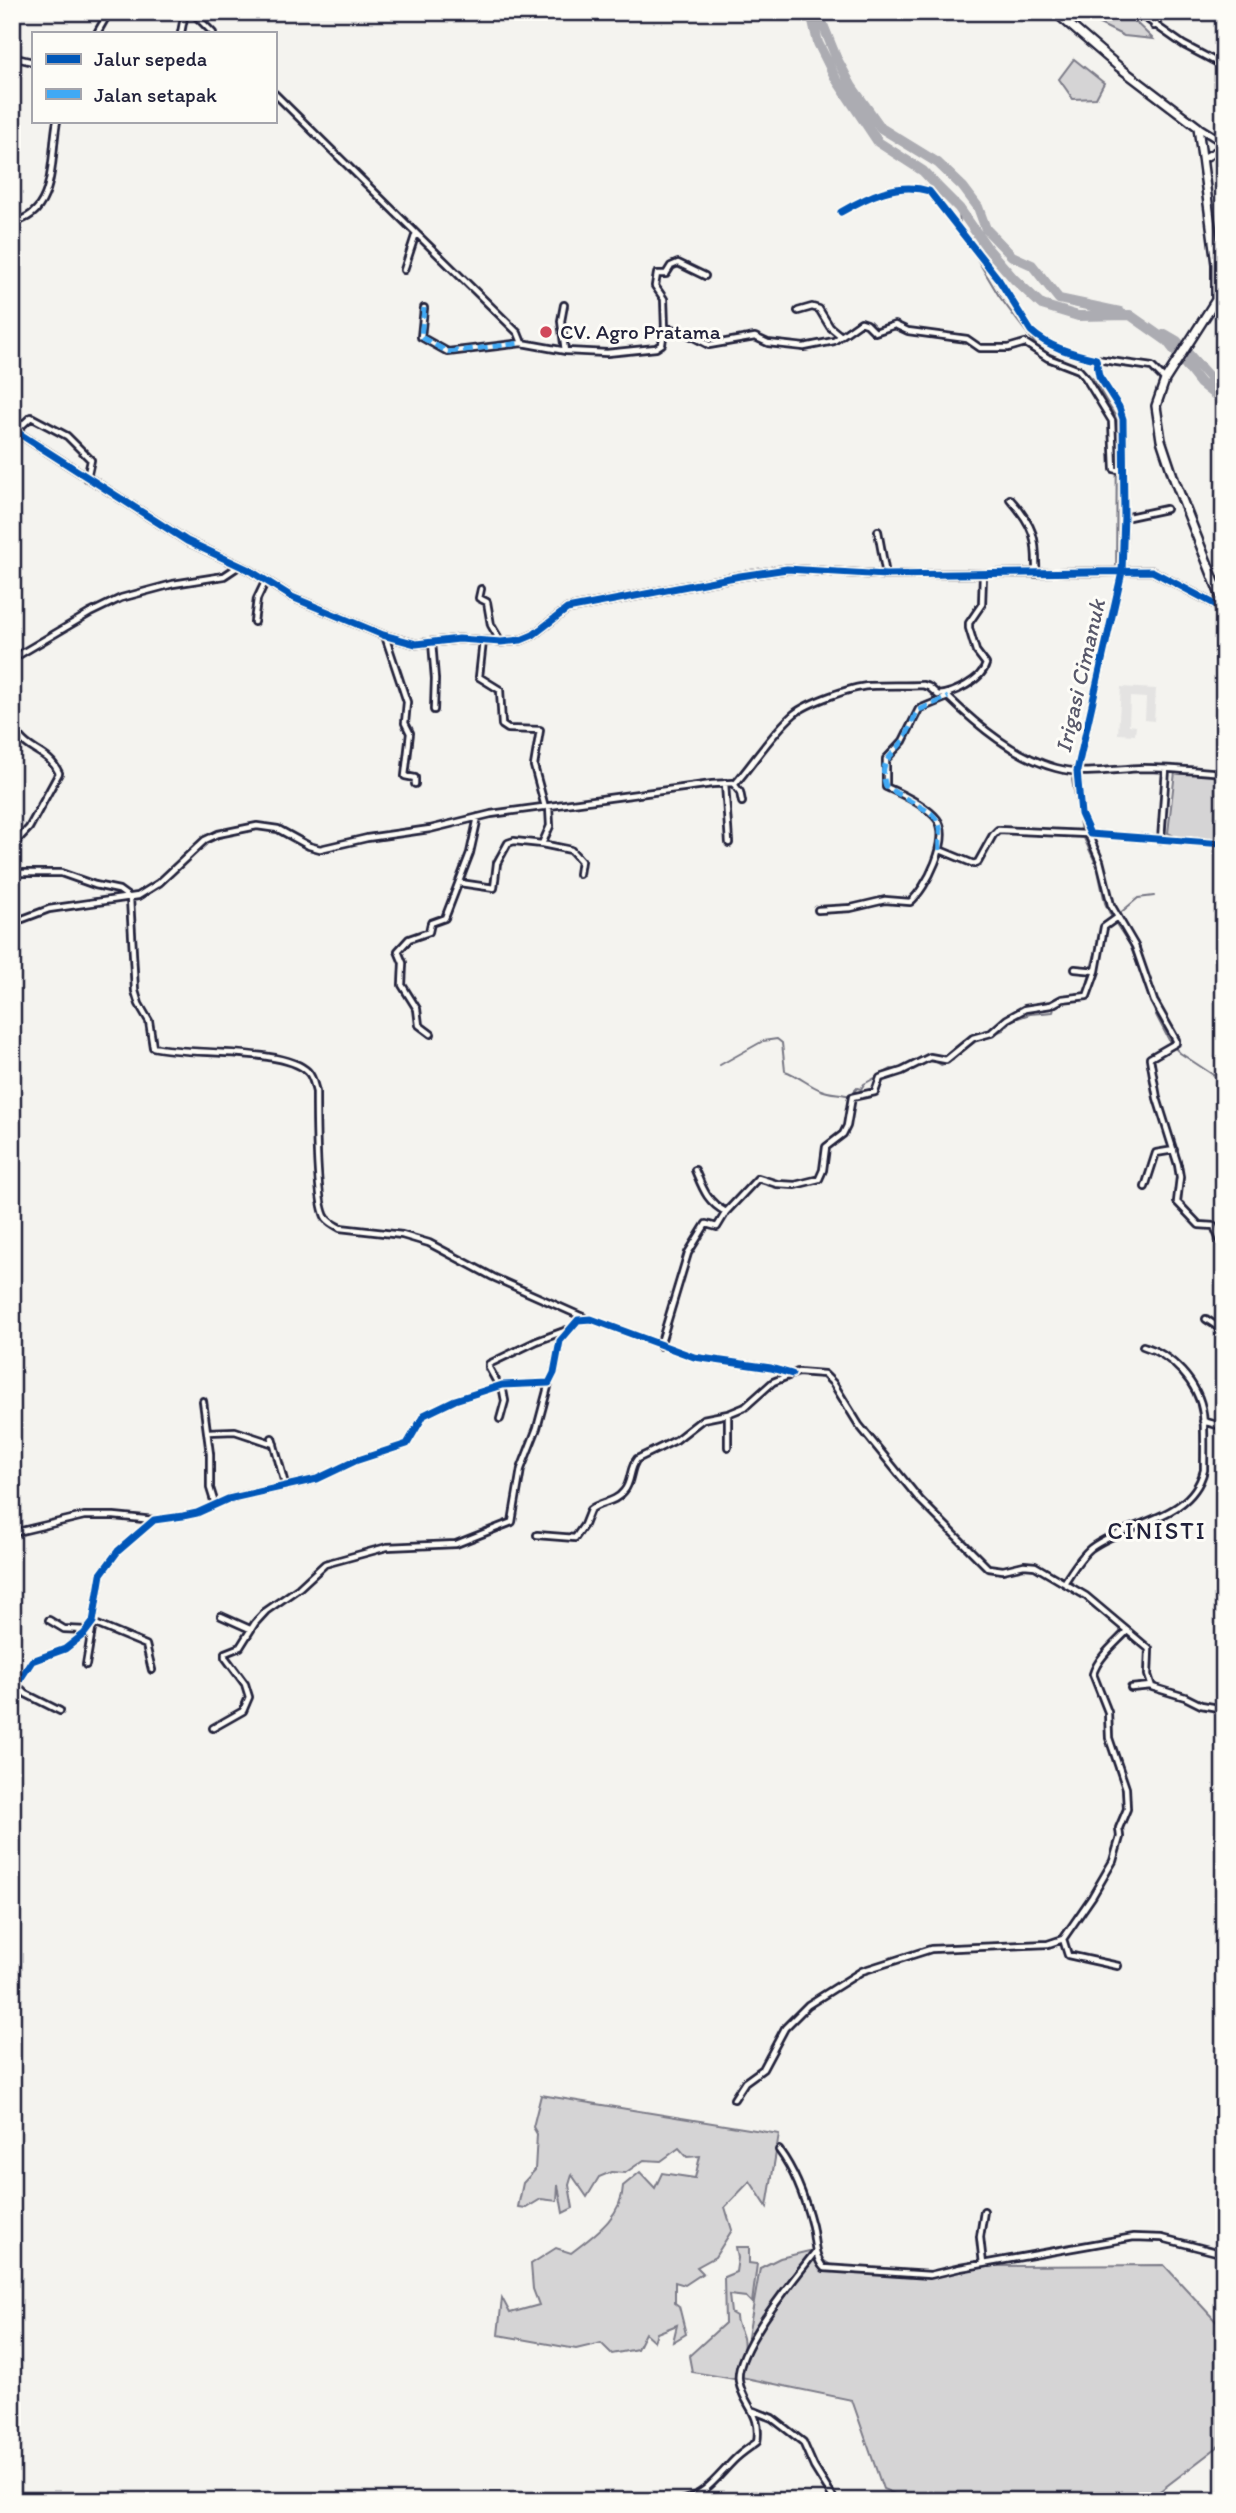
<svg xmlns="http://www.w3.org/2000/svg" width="1236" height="2513" viewBox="0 0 1236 2513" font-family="Itim,sans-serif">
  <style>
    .built { fill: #e4e3e2 }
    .green { fill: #d5d4d5; stroke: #7c7b88; stroke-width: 2 }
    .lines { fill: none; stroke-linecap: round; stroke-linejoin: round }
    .stream { stroke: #757582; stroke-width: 2 }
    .river { stroke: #acacb2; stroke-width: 10 }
    .street-casing { stroke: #22223b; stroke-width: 10 }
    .secondary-casing { stroke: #22223b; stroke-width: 11 }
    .primary-casing { stroke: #22223b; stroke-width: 12 }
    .street { stroke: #fdfcf7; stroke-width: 4.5 }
    .secondary { stroke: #fdfcf7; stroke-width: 6 }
    .primary { stroke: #fdfcf7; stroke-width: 7 }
    .quiet { stroke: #3fa9f5; stroke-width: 5; stroke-dasharray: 10 5; stroke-linecap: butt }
    .cycleway-casing { stroke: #fdfcf7; stroke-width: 11 }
    .cycleway { stroke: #0057b8; stroke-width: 7 }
    .poi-dot { fill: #d1495b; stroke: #fdfcf7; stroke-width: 2.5 }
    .labels { text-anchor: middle; stroke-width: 6; stroke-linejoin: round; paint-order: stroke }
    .poi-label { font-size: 21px; fill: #22223b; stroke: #fdfcf7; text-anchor: start }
    .water-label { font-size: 23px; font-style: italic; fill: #59596b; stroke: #fdfcf7 }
    .quarter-label { font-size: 24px; letter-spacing: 2px; fill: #22223b; stroke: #fdfcf7 }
  </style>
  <rect width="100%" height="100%" fill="#f4f3ef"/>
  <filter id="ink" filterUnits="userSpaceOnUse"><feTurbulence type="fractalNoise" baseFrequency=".0143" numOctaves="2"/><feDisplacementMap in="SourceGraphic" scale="14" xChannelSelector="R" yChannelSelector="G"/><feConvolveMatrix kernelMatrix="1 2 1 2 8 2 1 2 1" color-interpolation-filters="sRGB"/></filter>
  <g filter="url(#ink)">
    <path class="built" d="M1121,687L1156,689L1154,721L1145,720L1146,698L1130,697L1129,725L1136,726L1135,735L1118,734Z"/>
    <path class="green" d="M1125,12L1153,39L1124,36L1077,13Z
      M1074,59L1104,83L1096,98L1073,99L1059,79Z
      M1175,772L1224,773V840L1174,836L1168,833Z
      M541,2095L779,2134L767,2207L750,2181L725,2207L732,2230L715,2257L697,2267L703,2273L685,2285L675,2282V2303L679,2306L686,2334L673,2342L677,2325L657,2333L654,2341L645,2333L637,2349L612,2354L601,2343L576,2349L498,2335L502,2298L510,2313L539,2305L533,2289L531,2264L556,2248L571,2253C594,2235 622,2217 623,2186L640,2172L655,2188L662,2173L695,2178L700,2156L687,2157L679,2148L661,2161L644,2160L625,2173L611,2172L599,2177L587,2197L572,2175L569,2185L573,2208L563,2213L558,2185L557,2201L541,2199L526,2208L518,2207L523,2183L535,2170L537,2134L533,2127Z
      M736,2247H749V2263L757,2264L752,2303L746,2297L729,2295L731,2313L736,2316C736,2326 741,2329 743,2338C746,2351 738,2367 735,2379L692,2372L689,2356L725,2323L724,2277L736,2272L738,2258Z
      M809,2251L837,2269L939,2274L994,2266L1164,2265L1224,2330V2442L1147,2501H911L883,2489L852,2400L741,2377L760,2268L780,2258Z"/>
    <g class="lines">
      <path class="stream" d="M959,208L960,227
        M967,242L999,296L1029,336L1037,346L1048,353L1084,370L1093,379L1117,419L1116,592
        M1081,831L1072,780L1082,740
        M1083,836L1097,866L1105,903L1112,918L1130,945L1156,1015L1171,1044L1180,1053L1224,1082
        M1119,914L1138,898L1154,896
        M1091,968L1101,933
        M1085,995L1090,973
        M959,1053L976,1041L1003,1030L1012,1020L1030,1014L1053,1012L1055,1005
        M931,1059L941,1065L953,1060L954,1056
        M720,1065L763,1041L777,1039L782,1043L785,1071C799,1076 808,1085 821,1090C830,1094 840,1093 850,1096L857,1088L861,1089L864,1084L891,1069L898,1070L922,1060"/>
      <path class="river" d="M808,12L813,21L818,43L836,79L878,142L923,171L938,187L959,208L988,249L1014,279L1042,305L1078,316L1130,315L1167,341L1200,383L1224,402
        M818,12L836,57L852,87L881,128L938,163L963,187L978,207L986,229L1012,256L1032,265L1059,299L1120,312
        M1165,334L1177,341L1224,394"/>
      <defs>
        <path id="street" d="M192,12L213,33
          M1137,12L1184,45L1224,66
          M1154,26L1161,12
          M97,33L109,12
          M181,33L185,12
          M12,57L33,62
          M275,94L416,233L404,270
          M841,212C867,197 898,181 929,191L999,280L1031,331C1048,347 1073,354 1096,359L1099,376L1119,407L1123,419L1124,515L1122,572L1077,771L1081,814L1090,834L1224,844
          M12,222C58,216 50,155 57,121
          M417,234L518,333L522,343
          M564,305L561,321L565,351
          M424,308L421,337L448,352L522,343L566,351L607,353L656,348L662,344L664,329L667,328L684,332L709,345L755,337L768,343L804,347L834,341L861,322L867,324L875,332L895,325L908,331L967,339L980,348H1008L1025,343L1048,358L1079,370L1085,377L1112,421L1114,469L1123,471
          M798,311L812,307L819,309L830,327L841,336
          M665,329L664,299L655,286L657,274H666L671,266L678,263L705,276
          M1096,359L1152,367L1165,380
          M16,431L31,417L67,436L91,460L87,478
          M1010,499C1034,526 1037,538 1036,574
          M1124,518L1166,509
          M878,531L886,575
          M481,589L479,598L487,602L491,625L501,642
          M254,622L257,599L266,580
          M385,636L407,702L405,723L410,733L405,776L415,778V784
          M483,641L479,677L500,690L502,725L508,729L540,730L534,766L545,807
          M432,642L435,679L434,710
          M12,659L90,613L121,598L173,584L224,576L239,566
          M949,695L948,697C978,726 1015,757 1056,768C1085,776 1114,769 1143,768C1170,768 1197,771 1224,773
          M12,710C15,756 45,743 59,773L29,828L12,846
          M725,783L729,843
          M735,784C754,762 772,733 794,714C807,703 851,687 869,686C887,685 905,686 923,685L929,687L938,695C953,694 982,680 986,664L976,651L969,628V623L982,604L983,575
          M1088,834L1100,861L1111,905L1135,946L1154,1001L1176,1040V1043L1150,1058L1157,1098L1178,1165L1180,1177L1177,1202L1199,1225L1214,1226L1224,1250
          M1161,840L1166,769
          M542,844L571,850L581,861L579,874
          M940,850L974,864L978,862L993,835L998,830L1087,834
          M12,873H61L95,885L119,890L130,898L135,991L139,1004L149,1021L153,1047C189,1056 285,1047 308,1072C313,1077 314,1085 316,1092C316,1115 316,1204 326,1218C330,1223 335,1225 340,1228L402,1235L429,1243L493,1277L583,1317
          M460,883L494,888L497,863L508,843L514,841L542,844L550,826L549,807
          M818,910L851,908L885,900L910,902C926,889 952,838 937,819C926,805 902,794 886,787V759L903,741L919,709L948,697
          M12,923L49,909L138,896L159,883L205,840L218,834L257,826L278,829L309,846L320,849L367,838L430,829L491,814L712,784L733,783L740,792L742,802
          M1075,969L1096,971
          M431,1034L419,1025L417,1009L402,985L403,963L398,951L409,939L429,932L431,923L445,918L470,853L478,817
          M695,1170C703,1189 707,1202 726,1212
          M1145,1187L1156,1153L1174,1150
          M1206,1319L1218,1327L1224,1348
          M660,1346L688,1253L706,1224L717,1227L726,1212L758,1178L777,1184L795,1185L819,1179L823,1170L826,1147L843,1134L847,1126L852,1097L875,1092L880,1078L902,1071L930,1057L946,1060L973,1038L991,1033L1007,1019L1025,1009L1051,1005L1062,999L1087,996L1096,971L1104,927L1118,917
          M499,1386L489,1368V1364L537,1341L567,1330
          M203,1401L210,1454V1488L215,1504
          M728,1414V1447
          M500,1419L505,1401L502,1385
          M1203,1421L1224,1427
          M208,1432L235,1431L274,1444
          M272,1438L285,1484
          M12,1535L17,1532L84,1516H114L154,1520
          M537,1535L575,1538L584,1525L590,1510C600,1501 614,1504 624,1491C632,1482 629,1469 637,1459L676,1440L703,1419L728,1414L745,1407L773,1382L798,1372L824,1374L833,1383L859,1425L920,1500L988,1568L1003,1570L1024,1565L1035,1566L1086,1596L1149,1649L1148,1675L1152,1687L1185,1697L1201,1705L1224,1709
          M1064,1583C1072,1571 1080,1557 1091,1548C1128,1521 1191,1521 1204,1470C1204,1453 1205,1429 1203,1414C1199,1383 1171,1354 1143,1346
          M221,1616L250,1629
          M49,1620L64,1629L86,1630
          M86,1665L93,1623L146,1645L152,1670
          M18,1686L26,1694L60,1711
          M12,1687L18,1686L19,1681L32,1661L65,1649L84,1634L93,1622L101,1574L118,1551L154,1520L183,1516L197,1513L228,1499L317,1479L355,1461L407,1444L424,1415L455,1400L502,1385L549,1383L554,1373L560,1341L578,1320L591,1319L694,1357L771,1368L792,1374
          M1131,1688L1151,1686
          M213,1728L243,1711L249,1697L245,1684L225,1657V1653L240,1647L255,1623L266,1611L299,1588L325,1564L387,1547L456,1544L512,1522L521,1469L537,1428L549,1383
          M1063,1939L1068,1955L1118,1966
          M734,2099L745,2082L763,2069L785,2028L808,2005L862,1971L931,1949L1048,1944L1063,1939L1092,1897L1113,1861L1120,1837L1119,1828L1127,1809L1126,1788L1109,1738L1108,1712L1093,1674C1098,1657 1116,1643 1127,1631
          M779,2150C796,2173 805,2198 812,2226C815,2240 814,2257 824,2268L930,2275L960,2268L1134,2237L1162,2238L1224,2254
          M983,2264L980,2237L984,2211
          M754,2411L772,2418L803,2442L814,2467L835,2501
          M680,2501C705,2496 717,2477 734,2460C741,2453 749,2448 757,2442C762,2412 743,2406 739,2381C734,2350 795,2278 815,2252"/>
        <path id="secondary" d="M1198,127L1224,143
          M1204,158L1224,147
          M12,429L187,541L249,570L292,597L383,635L416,644L459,639L501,642L521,640L533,635L567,609L740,576L787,569L886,575L1152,571L1224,609"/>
        <path id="primary" d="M1055,12L1119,67L1198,127L1216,264V300L1165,380L1156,406L1161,440L1174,479L1224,605"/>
      </defs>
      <use href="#street" class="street-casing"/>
      <use href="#secondary" class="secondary-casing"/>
      <use href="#primary" class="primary-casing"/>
      <use href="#street" class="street"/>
      <use href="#secondary" class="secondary"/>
      <use href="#primary" class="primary"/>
      <path class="quiet" d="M424,308L421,337L448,352L522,343
        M940,850C938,833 946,828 931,813L886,787C877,757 895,757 905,737C910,729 913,720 917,711L948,697"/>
      <defs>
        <path id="cycleway" d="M841,212C867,197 898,181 929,191L999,280L1031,331C1048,347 1073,354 1096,359L1099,376L1119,407L1123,419L1124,515L1122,572L1077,771L1081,814L1090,834L1224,844
          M12,429L187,541L249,570L292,597L383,635L416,644L459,639L501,642L521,640L533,635L567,609L740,576L787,569L886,575L1152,571L1224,609
          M12,1687L18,1686L19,1681L32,1661L65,1649L84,1634L93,1622L101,1574L118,1551L154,1520L183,1516L197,1513L228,1499L317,1479L355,1461L407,1444L424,1415L455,1400L502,1385L549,1383L554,1373L560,1341L578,1320L591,1319L694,1357L771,1368L792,1374"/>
      </defs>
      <use href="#cycleway" class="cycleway-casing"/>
      <use href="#cycleway" class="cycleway"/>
    </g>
  </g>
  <circle class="poi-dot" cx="546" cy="332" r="7"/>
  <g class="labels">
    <g class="poi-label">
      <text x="560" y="339">CV. Agro Pratama</text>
    </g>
    <g class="water-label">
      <text transform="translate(1080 676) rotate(-77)" y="8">Irigasi Cimanuk</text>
    </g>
    <g class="quarter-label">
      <text x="1157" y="1539">CINISTI</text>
    </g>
  </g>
  <rect width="1236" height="2513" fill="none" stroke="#fdfcf7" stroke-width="42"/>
  <rect x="21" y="21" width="1194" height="2471" fill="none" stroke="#22223b" stroke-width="2.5" filter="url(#ink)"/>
  <rect x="32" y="32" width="245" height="91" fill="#fdfcf7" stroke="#a5a5ac" stroke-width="2"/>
  <rect x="46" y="54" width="35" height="10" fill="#0057b8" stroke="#a5a5ac" stroke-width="2"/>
  <text x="94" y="66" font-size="21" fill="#22223b">Jalur sepeda</text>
  <rect x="46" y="89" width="35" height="10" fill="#3fa9f5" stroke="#a5a5ac" stroke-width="2"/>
  <text x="94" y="102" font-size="21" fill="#22223b">Jalan setapak</text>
</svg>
